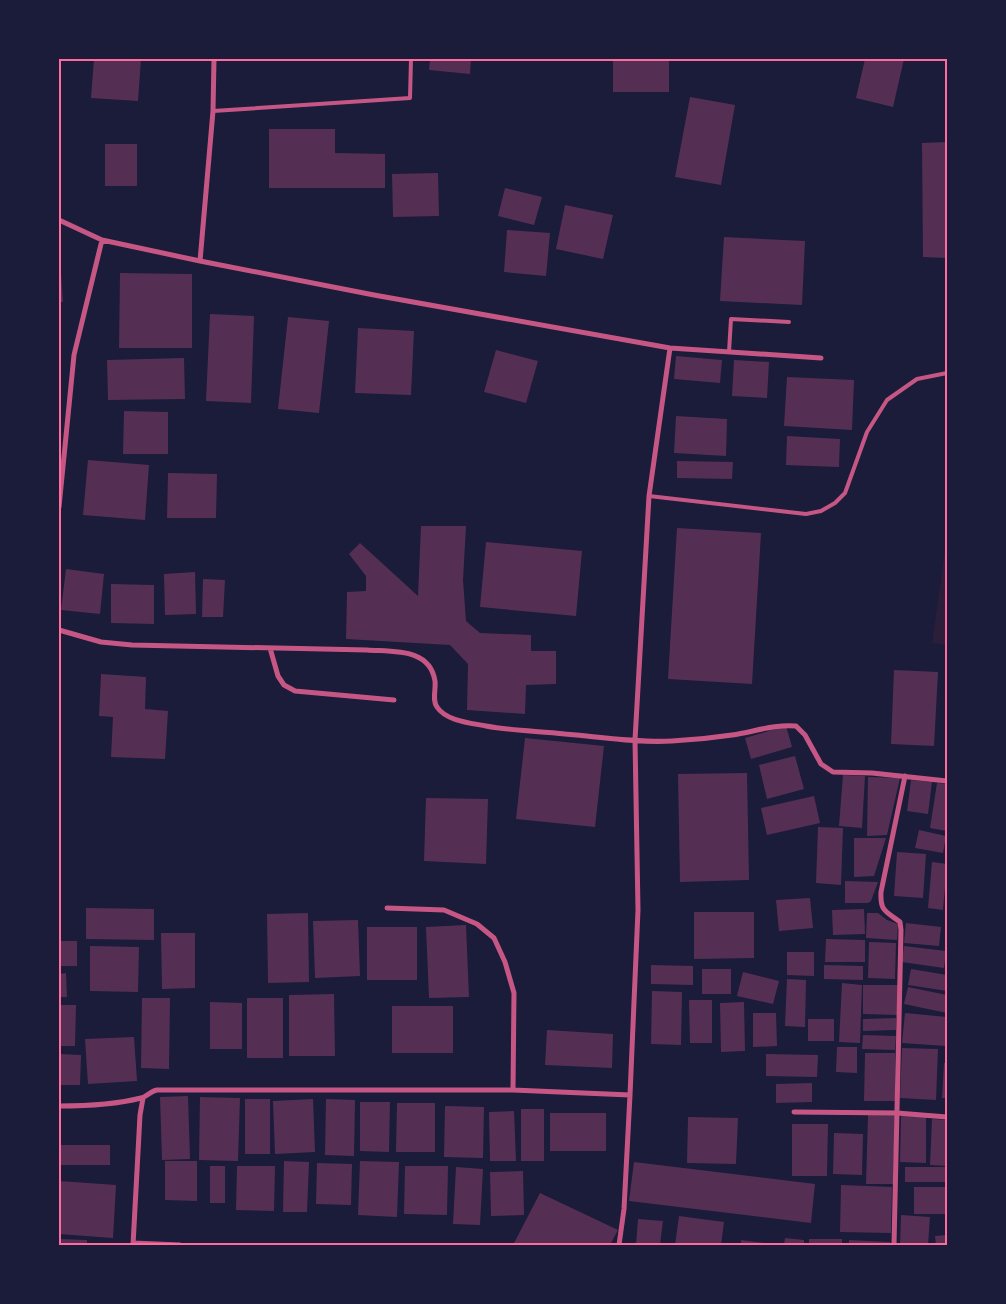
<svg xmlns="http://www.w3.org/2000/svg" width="1006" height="1304" viewBox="0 0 1006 1304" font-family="'Noto Sans',sans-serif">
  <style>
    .green { fill: #2a1e3b }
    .building { fill: #542f53 }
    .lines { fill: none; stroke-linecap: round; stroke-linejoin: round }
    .service { stroke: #c65784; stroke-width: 4 }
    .minor { stroke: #c65784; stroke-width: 5 }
    .neatline { fill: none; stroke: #ff6b9d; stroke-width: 2 }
  </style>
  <rect width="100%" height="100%" fill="#1b1b3a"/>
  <path class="green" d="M947,536V645L932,643Z"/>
  <path class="building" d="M94,59H141L138,101L91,98Z
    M430,59H471L470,74L429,70Z
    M613,59H669V92H613Z
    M865,59H904L893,107L856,98Z
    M690,97L735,105L721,185L675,177Z
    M269,129H335V153L385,154V188H269Z
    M947,142V258L923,257L922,143Z
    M105,144H137V186H105Z
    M438,173L439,216L393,217L392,174Z
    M505,188L542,197L534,225L498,216Z
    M565,205L613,215L603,259L556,249Z
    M507,230L550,233L546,276L504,272Z
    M724,237L805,241L802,305L720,301Z
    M59,258H60L63,302H59Z
    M120,273L192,274V348H119Z
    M210,314L254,316L251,403L206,401Z
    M288,317L329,321L319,413L278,409Z
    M358,328L414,331L411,395L355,393Z
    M496,350L538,361L526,403L484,392Z
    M676,356L722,360L720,383L674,379Z
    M184,358L185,399L108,400L107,360Z
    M734,360L769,362L767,398L732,396Z
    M787,377L854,380L852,430L784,426Z
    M124,411L168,412V454H123Z
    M676,416L727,419L726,456L674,453Z
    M787,436L840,439L839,467L786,465Z
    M88,460L149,465L145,520L83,515Z
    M677,461L733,462L732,479L677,478Z
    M168,473L217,474L216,518H167Z
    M421,526H466L463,580L466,621L480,633L531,635V651H556V684L526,685L525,714L467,710L468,664L450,645L346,639L347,592L366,591V576L349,554L360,543L418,596Z
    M677,528L761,533L752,684L668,679Z
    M486,542L582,551L576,616L480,607Z
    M66,569L104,574L100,614L61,610Z
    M195,572L196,614L165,615L164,574Z
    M203,579L225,580L223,617H202Z
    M111,584L154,585V624L111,623Z
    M894,670L938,672L934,746L891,744Z
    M101,674L146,677L145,709L168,711L165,759L111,757L113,717L99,716Z
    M786,726L792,747L751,759L745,738Z
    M525,738L604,746L595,827L516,819Z
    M795,756L804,789L767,799L759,765Z
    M747,773L749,880L680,882L678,774Z
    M843,775L865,776L862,828L839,826Z
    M868,777L900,778L887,835L867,836Z
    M911,780L932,782L928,814L907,811Z
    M937,783L947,784V831L930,828Z
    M814,796L820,823L767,835L761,808Z
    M426,798L488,799L486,864L424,861Z
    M818,827L843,828L841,885L816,883Z
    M919,830L946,836L943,853L915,848Z
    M854,838H886L874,876L854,877Z
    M897,852L926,854L923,898L894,896Z
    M932,862L947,864L943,910L928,908Z
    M845,881L878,882L871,901L868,903H845Z
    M810,898L813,928L779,931L776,900Z
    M86,908L154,909V940L86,939Z
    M864,909L865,934L833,935L832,910Z
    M694,912H754V958L694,959Z
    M308,913L309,982L268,983L267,914Z
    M867,913H878L887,920L898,924L897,940L866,938Z
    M358,920L360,976L315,978L313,921Z
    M906,923L941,927L939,946L904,943Z
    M466,925L469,997L429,998L426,927Z
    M367,927H417V980H367Z
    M161,933H195V988L162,989Z
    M826,939L865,940V962H825Z
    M59,941H77V966H59Z
    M869,942L896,943L895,979L868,978Z
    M90,946L139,947L138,992L90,991Z
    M904,946L946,951L944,968L902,962Z
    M787,952H814V976L787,975Z
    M651,965L693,966V985L651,984Z
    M824,965L863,966V980L824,979Z
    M702,969H731V994H702Z
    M911,969L947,975V991L908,985Z
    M743,972L779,981L773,1004L737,996Z
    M66,973L67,997H59V974Z
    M787,979L806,980L805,1027L785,1026Z
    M842,983L862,985L860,1043L839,1042Z
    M863,985H898V1015L863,1014Z
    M908,987L947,995V1013L904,1004Z
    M652,991L682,992L681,1045L651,1044Z
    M334,994L335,1056H289V995Z
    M142,998H170L169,1069L141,1068Z
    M247,998H283V1058H247Z
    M689,1000H712V1043H690Z
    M210,1002L242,1003V1049H210Z
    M744,1002L745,1051L721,1052L720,1003Z
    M59,1005H76L75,1046H59Z
    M392,1006H453V1053H392Z
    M753,1013H776L777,1046L753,1047Z
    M905,1013L947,1017L946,1046L902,1043Z
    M896,1018V1030L863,1031V1019Z
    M808,1019H834V1041H808Z
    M547,1030L613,1034L612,1068L545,1065Z
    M863,1035L896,1036L895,1050L862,1049Z
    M134,1037L137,1081L88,1084L85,1039Z
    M837,1047H857V1073L836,1072Z
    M902,1048L938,1049L936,1100L900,1098Z
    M865,1053H895V1101H864Z
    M59,1054L81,1055L80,1085H59Z
    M766,1054L818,1055L817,1077L766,1076Z
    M944,1063H947V1098H942Z
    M812,1083V1102L776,1103V1084Z
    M188,1096L190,1159L162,1160L160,1097Z
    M200,1097L240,1098L238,1161L199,1160Z
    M245,1099H270V1154H245Z
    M313,1099L315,1152L275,1154L273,1101Z
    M326,1099L355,1100L354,1156L325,1155Z
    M360,1102H390L389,1152L360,1151Z
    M397,1103H435V1152H396Z
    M445,1106L484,1107L483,1158L444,1157Z
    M521,1109H544V1161H521Z
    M514,1111L516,1161H490L489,1112Z
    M550,1113H606V1151H550Z
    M868,1115H895L893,1184H866Z
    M901,1116H926V1163L900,1162Z
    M688,1117L738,1118L736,1164L687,1163Z
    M932,1119L947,1120V1166L930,1165Z
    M792,1124H828L827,1176H792Z
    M834,1133L863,1134L862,1175L833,1174Z
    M59,1145H110V1165H59Z
    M165,1161H197V1201L165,1200Z
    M284,1161L309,1162L307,1212H283Z
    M360,1161L399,1162L397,1217L358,1215Z
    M634,1162L815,1184L811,1223L629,1201Z
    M317,1163L352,1164L351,1205L316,1204Z
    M210,1166H225V1203H210Z
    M237,1166H275L274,1211L236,1210Z
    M405,1166H448L447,1215L404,1214Z
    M456,1167L483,1169L480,1225L453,1224Z
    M905,1167H947V1182H905Z
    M523,1171L524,1215L491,1216L490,1172Z
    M59,1181L116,1185L113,1238L59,1234Z
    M841,1185L892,1187L891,1233L840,1232Z
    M914,1187H947V1214H914Z
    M540,1193L618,1230L610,1245H513Z
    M901,1215L930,1217L928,1245H900Z
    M679,1216L724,1222L721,1245H675Z
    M638,1219L663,1221L660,1245H636Z
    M947,1235V1245H936L935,1236Z
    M785,1238L804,1240V1245H784Z
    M59,1239L87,1240V1245H59Z
    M809,1239H842V1245H809Z
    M741,1240L773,1244V1245H741Z
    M849,1240L890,1242V1245H849Z"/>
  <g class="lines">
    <path class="service" d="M213,111L410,98L411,59
      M729,352L731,319L789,322
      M649,496L806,514L821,511L835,503L845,493L867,432L887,400L917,379L947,373"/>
    <path class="minor" d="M59,220L102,240L200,261L374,295L670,348L821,358
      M200,261L213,111L214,59
      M59,507L74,355L102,240
      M59,630L101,642L132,645L367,650C394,652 430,648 435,681C436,690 432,700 437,707C446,721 471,723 486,726C512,731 539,731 565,734C600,737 637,743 672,741C692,740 712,738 732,735C753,732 775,724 796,726L805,735L821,764L833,772L872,773L947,781
      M270,648L278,676L284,685L295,691L394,700
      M387,908L444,910L477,924L494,938L505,962L514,993L513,1090
      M59,1106C86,1106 114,1105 141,1098C147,1097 150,1091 157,1090H513L630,1095
      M794,1112L897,1113L947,1117
      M133,1243L180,1245
      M133,1245L140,1115L143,1098
      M619,1245L624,1209L630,1095L638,910L635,740L649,496L670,348
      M894,1245L901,930L900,922C886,911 880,912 881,892L905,776"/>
  </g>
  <rect width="1006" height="1304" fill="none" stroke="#1b1b3a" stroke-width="120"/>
  <rect x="60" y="60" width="886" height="1184" class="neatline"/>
</svg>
